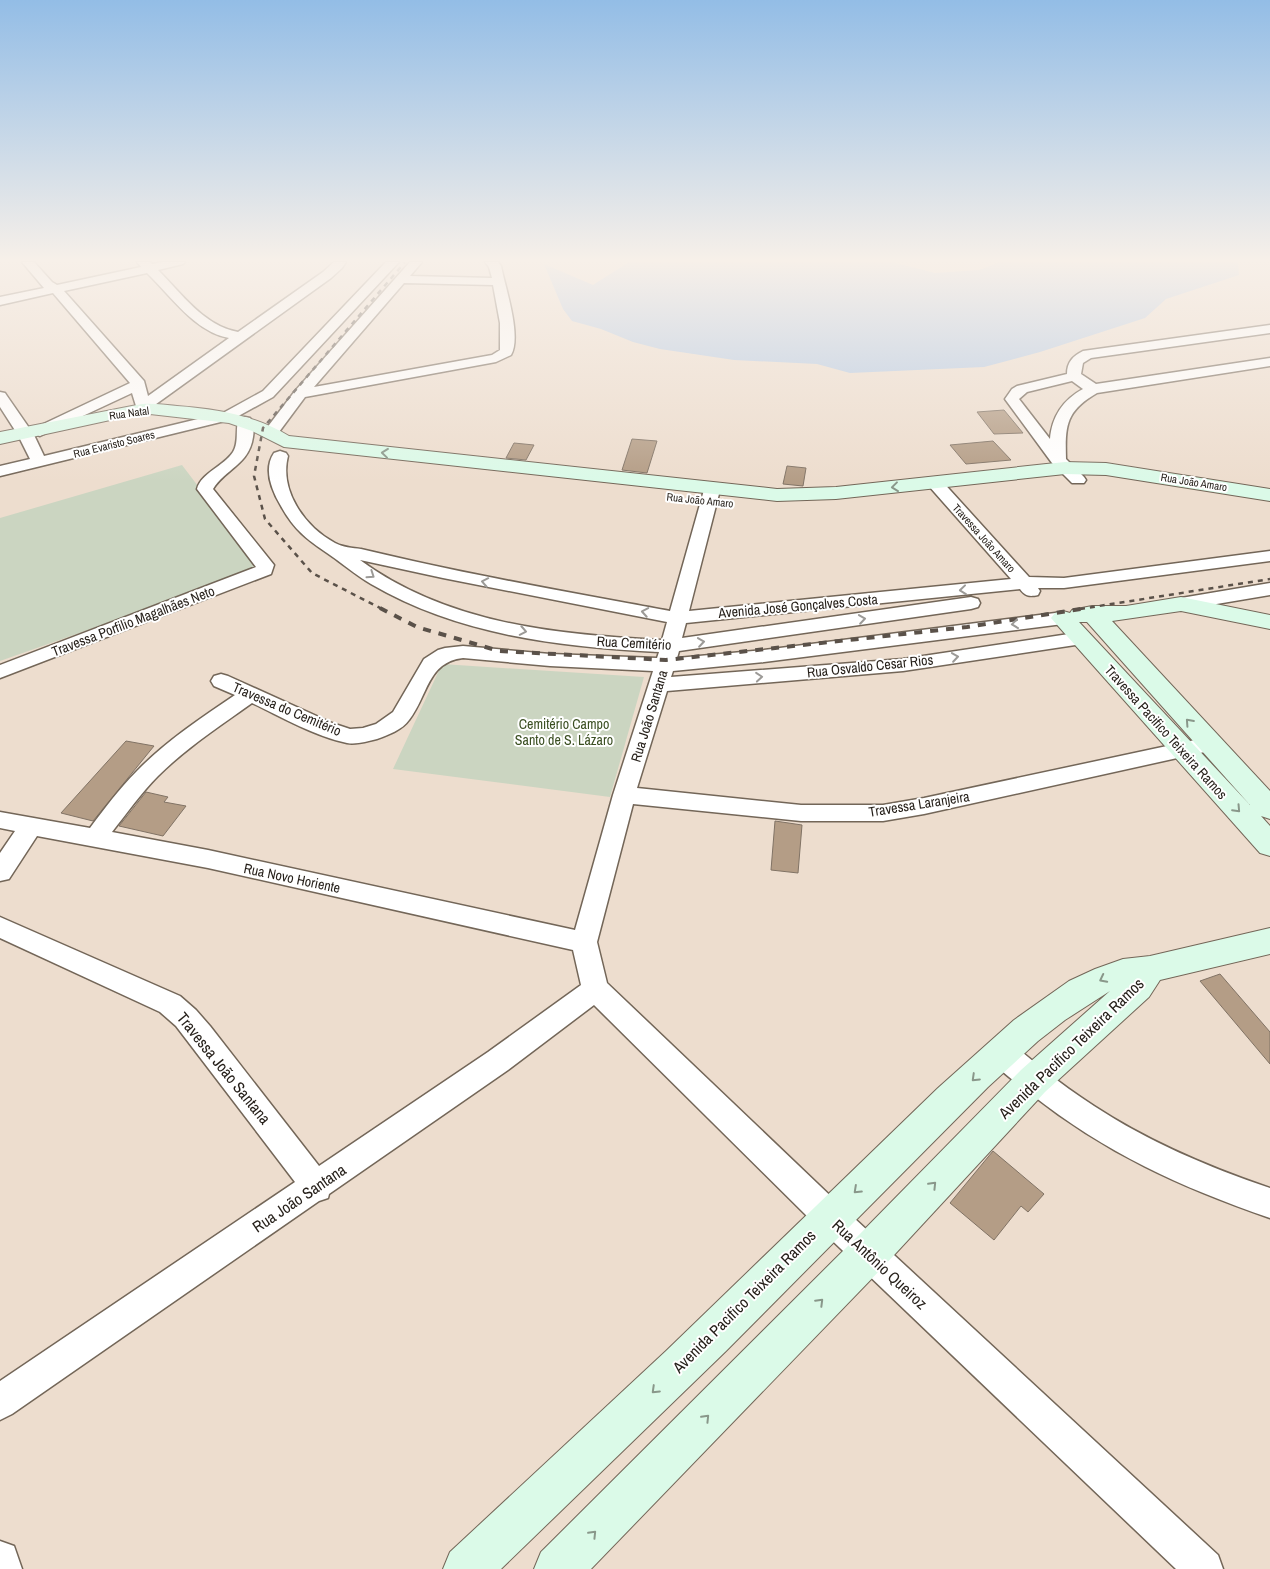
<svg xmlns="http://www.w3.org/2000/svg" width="1270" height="1569" viewBox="0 0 1270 1569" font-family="'Archivo Narrow',sans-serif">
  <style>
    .green { fill: #cbd5c1 }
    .water { fill: #b5cae4 }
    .building { fill: #b49d86; stroke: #817365 }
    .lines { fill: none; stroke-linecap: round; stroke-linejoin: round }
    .street-casing { stroke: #736658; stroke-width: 3 }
    .secondary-casing { stroke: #736658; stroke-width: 2 }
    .street { fill: #fff; fill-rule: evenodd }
    .secondary { fill: #dbfae8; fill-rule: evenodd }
    .rail-far1 { stroke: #5a5149; stroke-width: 2.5; stroke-dasharray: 5 5; stroke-linecap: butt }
    .rail { stroke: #5a5149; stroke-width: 4; stroke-dasharray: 8 8; stroke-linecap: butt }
    .oneway { stroke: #89978a }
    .oneway2 { stroke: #9c9a97 }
    .labels { text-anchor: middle; stroke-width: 4; stroke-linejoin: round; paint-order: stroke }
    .far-street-label { font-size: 11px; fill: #241e18; stroke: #fff }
    .street-label { font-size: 14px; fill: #241e18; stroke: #fff }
    .park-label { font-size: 14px; fill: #3a4e21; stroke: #fff }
    .near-street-label { font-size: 16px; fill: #241e18; stroke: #fff }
  </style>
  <rect width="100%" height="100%" fill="#edddce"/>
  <path class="green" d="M182,465L261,569L0,661V518Z
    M442,664L644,677L610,797L393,769Z"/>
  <path class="water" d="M629,262H892L935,273L979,270L1000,262H1238L1239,275L1166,299L1145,318L1040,352L984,367L850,373L817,364L734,360L660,349L633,342L601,329L572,321L563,309L544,264L593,285Z"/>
  <path class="building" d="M1004,410L1023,433L994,434L977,412Z
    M632,439L657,441L647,473L622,470Z
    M993,441L1011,460L966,464L950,445Z
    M514,443L534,445L526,460L506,458Z
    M787,466L806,468L803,486L783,484Z
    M126,741L154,746L93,821L61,813Z
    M146,792L168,797L164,802L186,806L163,836L119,826Z
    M775,821L802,825L798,873L771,870Z
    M1220,974L1270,1032V1064L1200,981Z
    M993,1151L1044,1194L1028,1212L1021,1206L994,1240L950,1203Z"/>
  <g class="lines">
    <defs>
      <path id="street" d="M22,262H34L52,282L57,285L141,267L137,262H150L152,264L163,262H185L183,264L158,270C181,293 204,326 238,332L323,272L334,262H346L342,268L331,278L152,407L150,412H140L136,406L132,393L40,436L35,434L32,431L35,428L130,383L53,293L0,305V297L44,288ZM147,273C171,296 195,332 229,338L148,396L144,381L64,291Z
        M386,262H399L273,397L233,419L0,476V466L30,459L18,435L0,407V392L5,393L7,396L34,435L44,456L223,413L263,391Z
        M410,262H422L410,276L492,278L489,267L485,262H498L501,266C505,287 522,336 511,355L496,362L305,397L276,436H266L263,433L295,391ZM404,283L493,285L500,323V350L492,355L314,387Z
        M1270,325V333L1091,358L1083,363L1081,374L1096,384L1270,358V366L1097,393C1066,411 1065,425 1066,459L1084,477L1086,480L1084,483H1072L1052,463L1005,399L1012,389L1017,386L1067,374C1067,362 1073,356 1083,351ZM1072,381L1083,389C1063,400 1052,416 1050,439L1019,399L1027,392Z
        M245,417L250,418C254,423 254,431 253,437C249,465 225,469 213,489L274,565L271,574L0,678V665L256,567L197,489C201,473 224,466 233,452C240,441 234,426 240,418Z
        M280,451L286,453L288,456C279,491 305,527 335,543C342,547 353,548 361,549C378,553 395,557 413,561C498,580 584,595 670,611L704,490L706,487H718L720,490L689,611L1011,579L928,485L926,482L928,479H940L1029,577L1064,578L1270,551V561L1064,588H1038L1040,591L1038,595C1029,597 1025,596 1020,589L686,623L682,638L971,597L978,599L980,603L978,607L971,609L679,651L677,658L764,650L1063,612L1070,614L1073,618L1070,622L1063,624L764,662L673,671L671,677L903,659L1082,632L1089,634L1092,638L1089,642L1082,644L903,671L667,691L637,788L801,805H883L924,798L1209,737L1217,739L1220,744L1217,749L1209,751L924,814L883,821H801L633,804L597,942L607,983L840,1205L1218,1555L1223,1569H1176L818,1227L594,1005L508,1070L329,1194L328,1198L319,1201L12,1414L0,1420V1381L295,1182L176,1026L160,1012L0,938V917L180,996L196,1010L210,1026L319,1166L488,1052L581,985L573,950L208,868L37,836L9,879L0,881V853L15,831L0,828V812L90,828C105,808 119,789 137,771C165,742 201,718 235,695L214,686L211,681L214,676L221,674L228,676L332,723L350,729L363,728L376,724L393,712L424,659L438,650L445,648L463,646L550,654L657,658L659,652C560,647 458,635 371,584C359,577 348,568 337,560C312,542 297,535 281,506C272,491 263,469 274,453ZM360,560L443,578L667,622L662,640C558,635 447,624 360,560ZM463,658L550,666L653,671L613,795L575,930L208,850L112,832C127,813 141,793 158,776C186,748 220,726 252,703C282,717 314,736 347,743C357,745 367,741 377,739C388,735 402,730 409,720C428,696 427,662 463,658Z
        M1270,583V595L1181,610L1174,608L1172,604L1174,600L1181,598Z
        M1001,1040C1018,1046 1030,1060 1044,1070C1060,1083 1077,1095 1094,1106C1149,1142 1208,1167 1270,1188V1218C1180,1187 1106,1153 1031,1094C1016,1082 995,1069 987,1052L991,1043Z
        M0,1541L14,1546L22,1569H0Z"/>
      <path id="secondary" d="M142,404C154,403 165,405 177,406C217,409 254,415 289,436L777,489L836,487L1065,462L1106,463L1270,489V501L1106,475L1065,474L836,499L777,501L284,447L252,431L229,423L150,414L124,417L0,444V432Z
        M1181,597L1270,615V629L1181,611L1112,621L1270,791V819L1261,816L1270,826V856L1260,853L1051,618L1055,613L1063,611L1070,613L1072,610L1092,606H1126ZM1079,622H1087L1250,805Z
        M1270,928V954L1160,980L1149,997L1045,1092L883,1267L591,1569H534L541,1552L855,1239L1021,1070L1110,991L1065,1020L1038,1041L988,1087L726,1351L501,1569H443L450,1552L666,1351L938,1088L1014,1020L1069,981L1095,969L1123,959L1150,956Z"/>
    </defs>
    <use href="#street" class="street-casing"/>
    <use href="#secondary" class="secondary-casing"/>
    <use href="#street" class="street"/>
    <use href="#secondary" class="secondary"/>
    <path class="rail-far1" d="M382,609L312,573L265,519L254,476L263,428L405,262
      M1080,609L1270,579"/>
    <path class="rail" d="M380,608L417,627L499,651L666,660L967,627L1087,608"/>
  </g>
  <defs><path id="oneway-chevron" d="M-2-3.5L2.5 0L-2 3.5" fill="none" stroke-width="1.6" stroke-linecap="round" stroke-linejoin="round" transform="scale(1.25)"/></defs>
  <g class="oneway">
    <use href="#oneway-chevron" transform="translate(385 453) rotate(-174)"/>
    <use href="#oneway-chevron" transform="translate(895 487) rotate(173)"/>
    <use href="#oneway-chevron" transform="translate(1189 722) rotate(-132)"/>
    <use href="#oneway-chevron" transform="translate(1237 809) rotate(47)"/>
    <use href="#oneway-chevron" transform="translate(1103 979) rotate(153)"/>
    <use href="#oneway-chevron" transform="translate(975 1078) rotate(136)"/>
    <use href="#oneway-chevron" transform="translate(933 1185) rotate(-46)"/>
    <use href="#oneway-chevron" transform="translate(857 1190) rotate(137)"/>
    <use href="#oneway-chevron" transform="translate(820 1302) rotate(-45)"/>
    <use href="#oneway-chevron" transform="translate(655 1390) rotate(136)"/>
    <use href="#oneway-chevron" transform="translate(706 1418) rotate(-46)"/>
    <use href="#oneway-chevron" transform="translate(593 1534) rotate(-46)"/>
  </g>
  <g class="oneway2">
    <use href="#oneway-chevron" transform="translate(371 575) rotate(34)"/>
    <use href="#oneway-chevron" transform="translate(485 582) rotate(-169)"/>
    <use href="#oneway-chevron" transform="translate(963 590) rotate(174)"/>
    <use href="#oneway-chevron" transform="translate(645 612) rotate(-170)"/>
    <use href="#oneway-chevron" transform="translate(862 619) rotate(-8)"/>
    <use href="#oneway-chevron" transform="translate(1015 624) rotate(173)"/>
    <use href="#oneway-chevron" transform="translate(523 631) rotate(11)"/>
    <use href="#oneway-chevron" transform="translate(701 642) rotate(-8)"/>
    <use href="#oneway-chevron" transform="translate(955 657) rotate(-8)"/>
    <use href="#oneway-chevron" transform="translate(759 677) rotate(-5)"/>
  </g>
  <linearGradient id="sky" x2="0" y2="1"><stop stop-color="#93bde6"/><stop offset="0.54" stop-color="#f7f0e9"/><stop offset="1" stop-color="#f7f0e9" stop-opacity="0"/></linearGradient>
  <rect width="1270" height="482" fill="url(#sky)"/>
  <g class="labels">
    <g class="far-street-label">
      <text transform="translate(129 413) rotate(-8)" y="4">Rua Natal</text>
      <text transform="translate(114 444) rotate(-14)" y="4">Rua Evaristo Soares</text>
      <text transform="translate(1194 482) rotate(9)" y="4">Rua João Amaro</text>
      <text transform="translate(700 500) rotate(6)" y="4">Rua João Amaro</text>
      <text transform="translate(984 538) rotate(48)" y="4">Travessa João Amaro</text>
    </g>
    <g class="street-label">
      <text transform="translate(798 606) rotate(-5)" y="5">Avenida José Gonçalves Costa</text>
      <text transform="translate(133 621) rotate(-21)" y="5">Travessa Porfilio Magalhães Neto</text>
      <text transform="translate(634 643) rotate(3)" y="5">Rua Cemitério</text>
      <text transform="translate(870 666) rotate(-6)" y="5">Rua Osvaldo Cesar Rios</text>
      <text transform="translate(287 709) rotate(23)" y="5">Travessa do Cemitério</text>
      <text transform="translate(649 716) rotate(-73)" y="5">Rua João Santana</text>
      <text transform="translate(1166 732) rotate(48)" y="5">Travessa Pacifico Teixeira Ramos</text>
      <text transform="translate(919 804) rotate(-9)" y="5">Travessa Laranjeira</text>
      <text transform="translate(292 878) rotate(12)" y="5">Rua Novo Horiente</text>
    </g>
    <g class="park-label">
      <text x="564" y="729">Cemitério Campo<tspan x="564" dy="16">Santo de S. Lázaro</tspan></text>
    </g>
    <g class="near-street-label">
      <text transform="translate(1071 1048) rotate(-44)" y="6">Avenida Pacifico Teixeira Ramos</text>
      <text transform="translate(224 1068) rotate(51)" y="6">Travessa João Santana</text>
      <text transform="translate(299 1198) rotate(-34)" y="6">Rua João Santana</text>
      <text transform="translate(880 1264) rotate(43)" y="6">Rua Antônio Queiroz</text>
      <text transform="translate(744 1301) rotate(-45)" y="6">Avenida Pacifico Teixeira Ramos</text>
    </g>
  </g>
</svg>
